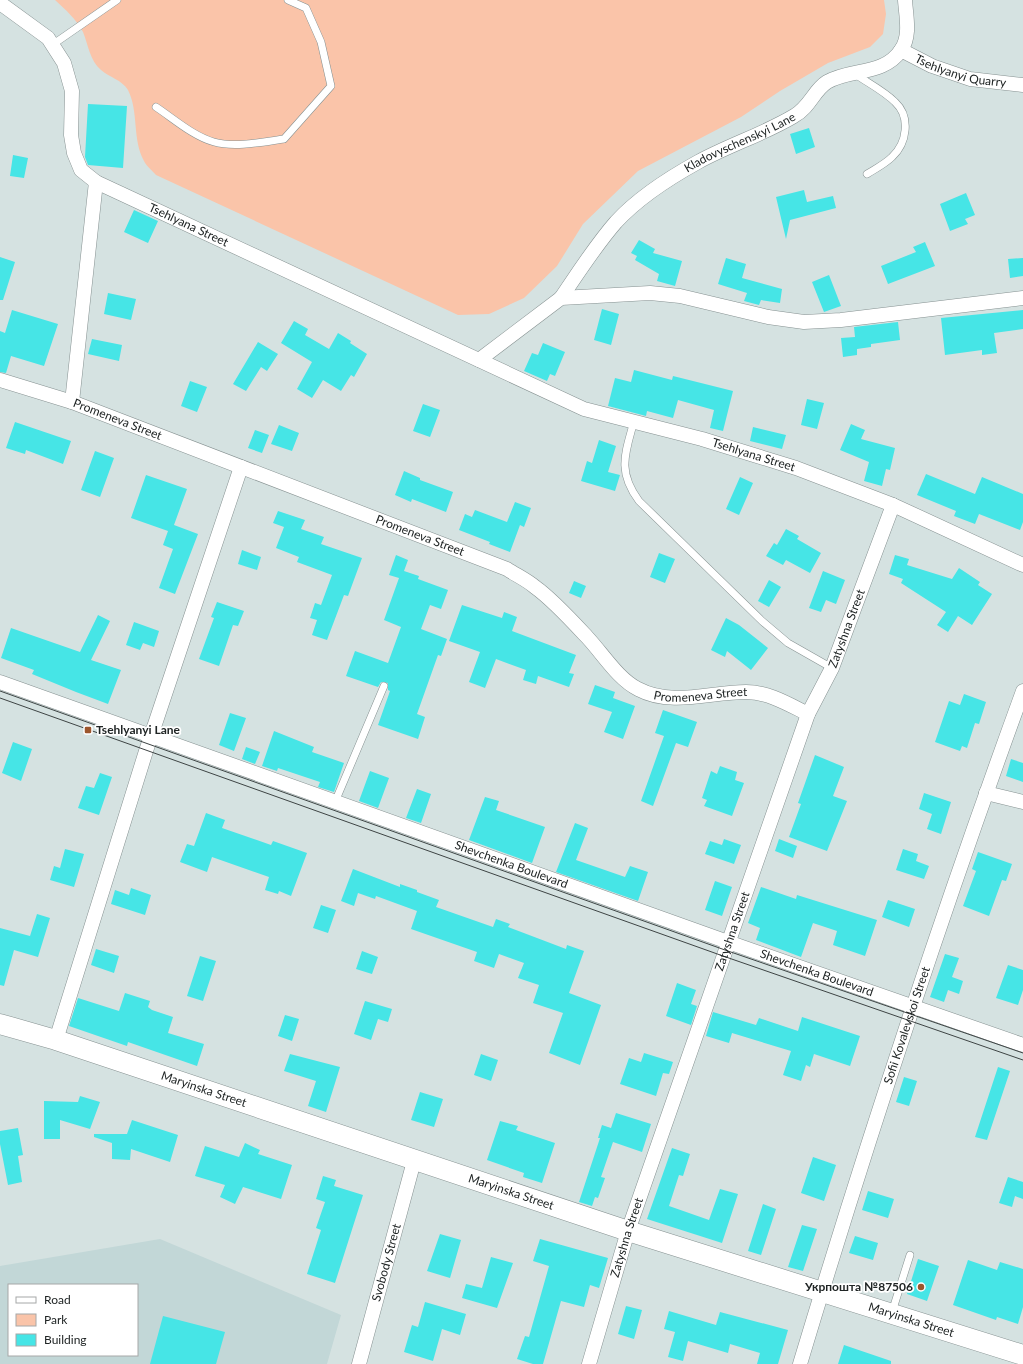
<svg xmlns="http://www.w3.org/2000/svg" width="1023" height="1364" viewBox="0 0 1023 1364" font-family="Lato,sans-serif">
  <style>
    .built { fill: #c2d7d7; fill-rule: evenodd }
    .green { fill: #fac4a9 }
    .building { fill: #46e5e6 }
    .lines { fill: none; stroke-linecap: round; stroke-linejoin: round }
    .lane-casing { stroke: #869191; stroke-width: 8 }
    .street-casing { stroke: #869191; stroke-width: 15 }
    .secondary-casing { stroke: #869191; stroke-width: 21 }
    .lane { stroke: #fff; stroke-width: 7 }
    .street { stroke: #fff; stroke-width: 14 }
    .secondary { stroke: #fff; stroke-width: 20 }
    .tram { stroke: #3e4444; stroke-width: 1 }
    .poi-dot { fill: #9c562d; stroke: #fff; stroke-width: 1.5 }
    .labels { text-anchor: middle; stroke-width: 3.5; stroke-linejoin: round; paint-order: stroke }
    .street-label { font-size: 12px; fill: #202525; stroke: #fff }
    .poi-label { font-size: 12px; font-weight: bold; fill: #202525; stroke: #fff; text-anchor: start }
  </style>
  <rect width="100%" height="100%" fill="#d5e2e1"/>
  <path class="built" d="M160,1239L341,1315L327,1364H0V1266ZM9,1285H137V1355H9Z"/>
  <path class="green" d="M55,0H884L886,14L883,34L870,47L828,63L780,91L741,117L638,171L583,224L557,266L524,298L489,314L458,315L156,175C152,170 146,166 144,161C132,139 139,112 128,90C122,80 109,77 101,70C90,61 88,44 83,32C76,19 66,10 55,0Z"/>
  <path class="building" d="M88,104L127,106L123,168L88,165L85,157Z
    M809,128L815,147L796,154L790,134Z
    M13,155L28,158L24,178L10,176Z
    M804,190L807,202L833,196L836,208L790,220L786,239L776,197Z
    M966,193L975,215L965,219L968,224L950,231L940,204Z
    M134,210L158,221L148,243L124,232Z
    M639,240L655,249L653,253L682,261L675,286L657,281L659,274L635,260L637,256L631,253Z
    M925,242L935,266L888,284L881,266L916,252L913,247Z
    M0,257L15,262L3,300H0Z
    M726,258L746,264L742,278L782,289L780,303L761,300L759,305L744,301L747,293L718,284Z
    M1023,258V276L1010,278L1008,259Z
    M829,275L841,306L824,312L812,282Z
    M108,293L136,299L131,320L104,314Z
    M602,309L619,314L611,345L594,340Z
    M12,310L58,324L44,366L11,356L6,373L0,372V331L5,333Z
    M1023,310V329L994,333L997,353L982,355V350L945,355L941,318Z
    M294,321L308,329L305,335L329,349L338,333L351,341L350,343L367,354L354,377L351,375L341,391L323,380L312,398L297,389L312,362L281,343Z
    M898,322L900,340L871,344V347L857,349V355L843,357L841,338L855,337L854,327Z
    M92,339L122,345L119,361L88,354Z
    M258,342L278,354L267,371L261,367L246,391L233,384Z
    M543,343L565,352L555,376L550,374L547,381L524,371L532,353L538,355Z
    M634,370L672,380L673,376L733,391L723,431L710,428L714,410L678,400L673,418L647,411L646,416L608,406L615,378L631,382Z
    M190,381L207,387L197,412L181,406Z
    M807,399L824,403L817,429L801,425Z
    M423,404L440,410L430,437L413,431Z
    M15,422L71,441L63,464L26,450L25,454L6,448Z
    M851,424L865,430L861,439L895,448L890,470L886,469L882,486L864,481L869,462L840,450Z
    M279,425L299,433L292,451L271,444Z
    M753,427L786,435L782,449L750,441Z
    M255,430L269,435L262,453L248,448Z
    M599,440L616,446L608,472L620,475L615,491L581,481L587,461L592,463Z
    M95,451L114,458L100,497L81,490Z
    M404,471L420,478V480L453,492L446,512L412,499L411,502L395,495Z
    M926,474L975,494L982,477L1023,494V522L1020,530L979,514L975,524L954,516L956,511L917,495Z
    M146,475L187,489L174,525L198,534L175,594L159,588L173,549L163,545L168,531L131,518Z
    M740,477L753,483L739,515L726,509Z
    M515,502L531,508L524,527L520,525L510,552L489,544L490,542L459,530L465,514L472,517L475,510L507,522Z
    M278,511L305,520L301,529L324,537L321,544L362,558L348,596L344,595L327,640L312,635L317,620L310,618L315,603L321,605L332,575L297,562L299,557L276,548L284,527L273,523Z
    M786,529L799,536L797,539L821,553L810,573L786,560L783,565L766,556L774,543L777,545Z
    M242,550L261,557L257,570L238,564Z
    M659,553L675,559L665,583L650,577Z
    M396,555L408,560L404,571L419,576L418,579L448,590L441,609L430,605L421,629L447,639L441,656L438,655L417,714L425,717L418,739L378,725L390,691L388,690V683L381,682L378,687L346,676L355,651L388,663L401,627L384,620L399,578L389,575Z
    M895,555L909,559L907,565L952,579L959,568L980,582L978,585L992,594L972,625L958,616L948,632L937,625L946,612L901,583L903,579L889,574Z
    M823,571L845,580L836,604L826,600L821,612L809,608Z
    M769,580L781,587L769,607L758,601Z
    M574,581L586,586L581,598L569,593Z
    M217,602L244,611L238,626L233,625L219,666L199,659L214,618L211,617Z
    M462,605L502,618L504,612L517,617L512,631L576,655L569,673L574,674L569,687L538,676L536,684L523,680L526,670L496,659L485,688L469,682L480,652L449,641Z
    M98,615L110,621L91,660L121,670L108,704L76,692L32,674L34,670L1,658L11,628L80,652Z
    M726,618L739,625L768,648L751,670L727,651L725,657L711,650Z
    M134,622L159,631L154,647L143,643L140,650L126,645Z
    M595,685L615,692L613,698L635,706L623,739L604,732L612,712L588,704Z
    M964,694L986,702L979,724L975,723L967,748L962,746L960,751L935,742L949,701L960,705Z
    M663,710L697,722L688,747L676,743L653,806L641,801L664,736L655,733Z
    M230,713L246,718L234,751L219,745Z
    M274,731L314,747L312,752L344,763L334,792L318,787L320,782L278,768L277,771L262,766Z
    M13,742L32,749L21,781L2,773Z
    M246,747L260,752L255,764L242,759Z
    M815,755L844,767L833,796L847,801L827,851L789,837L801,804L798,803Z
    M1011,759L1023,763V782L1006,776Z
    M720,766L737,772L735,780L744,783L732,816L704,806L707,800L702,798L711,771L717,774Z
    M370,771L389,778L378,808L359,801Z
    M100,773L112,777L99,815L78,808L86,786L94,788Z
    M417,789L431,794L421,823L406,818Z
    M924,793L951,802L941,834L927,829L932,814L919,809Z
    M485,797L499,801L496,810L545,827L532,863L469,840Z
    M206,813L225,820L222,828L271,845L273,841L307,853L291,896L279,891L278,894L265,890L269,877L212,857L207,872L180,862L187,844L194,846Z
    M575,823L588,828L576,860L625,877L630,866L648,872L638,901L556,872Z
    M724,839L741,845L734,864L705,854L710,841L722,845Z
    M779,839L797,846L793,858L775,851Z
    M65,849L84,854L74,887L50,880L54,866L60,868Z
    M903,849L918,854L916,861L929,866L924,879L896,870Z
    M978,852L1012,864L1006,881L1002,880L989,916L963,906L976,871L972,869Z
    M353,869L400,887V884L417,890V892L439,900L436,907L493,927L496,919L510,924L508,927L566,949L567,945L584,951L569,993L601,1005L580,1065L549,1053L563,1013L533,1003L539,985L518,978L524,963L499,954L494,968L474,961L477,952L411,929L417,911L376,896L375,899L358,893L354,906L341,901Z
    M715,881L732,887L722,916L705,910Z
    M761,887L796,899L797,895L877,920L865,956L833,945L837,931L813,923L801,957L756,940L760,928L748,923Z
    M131,888L151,895L145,915L111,904L115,890L129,895Z
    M888,900L915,909L909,927L882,917Z
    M321,905L336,910L328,933L313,928Z
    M37,914L50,918L38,957L14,950L4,986L0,985V928L30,936Z
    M96,949L119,956L114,973L91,965Z
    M362,951L378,957L372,974L356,969Z
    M945,954L959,958L952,977L963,981L959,994L948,990L944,1002L930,997Z
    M200,956L216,961L203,1001L187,996Z
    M1008,965L1023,970V990L1018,1005L996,998Z
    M677,983L696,990L691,1004L697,1006L691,1025L666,1016Z
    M125,993L150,1001L148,1007L152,1010L173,1017L168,1033L204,1044L197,1066L128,1042L127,1046L69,1026L78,998L119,1011Z
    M365,1001L392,1009L388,1022L378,1019L371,1040L354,1034Z
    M713,1012L756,1025L759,1018L798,1031L802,1017L860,1036L850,1066L814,1054L810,1067L806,1065L801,1081L783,1075L791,1051L732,1033L729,1043L706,1036Z
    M285,1015L299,1019L292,1041L278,1036Z
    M644,1053L673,1062L669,1074L663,1073L656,1096L620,1084L629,1058L641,1062Z
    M290,1054L340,1067L326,1112L308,1106L316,1081L284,1071Z
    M481,1054L498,1060L491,1081L474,1075Z
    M998,1067L1010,1071L987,1140L975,1137Z
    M904,1077L917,1081L909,1106L896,1102Z
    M420,1092L443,1099L434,1127L411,1120Z
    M80,1096L100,1102L90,1129L60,1120V1139H44V1101L78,1102Z
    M616,1113L651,1124L642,1152L613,1142L601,1177L605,1178L598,1198L595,1197L592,1206L579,1202L600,1138H598L602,1125L611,1128Z
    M132,1120L178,1135L170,1162L131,1149L130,1160L112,1159V1143L94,1137V1134H127Z
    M500,1121L518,1126L516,1130L555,1143L542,1183L523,1177L524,1173L487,1160Z
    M18,1128L23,1155L18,1156L22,1182L8,1185L0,1144V1131Z
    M245,1143L260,1150L258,1154L292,1165L281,1199L243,1187L235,1204L220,1197L225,1185L195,1176L205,1146L239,1157Z
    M672,1148L690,1154L683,1176L679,1175L669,1206L709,1220L720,1189L738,1194L722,1243L647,1219Z
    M813,1157L836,1165L824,1201L801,1193Z
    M323,1176L336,1180L334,1186L363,1195L335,1283L307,1274L321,1230L316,1228L325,1202L316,1199Z
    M1008,1177L1023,1182V1199L1015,1196L1012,1207L999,1203Z
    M868,1191L894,1199L888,1218L862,1210Z
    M763,1204L776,1209L761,1255L748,1251Z
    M802,1225L817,1229L803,1271L788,1267Z
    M440,1234L461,1240L450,1278L427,1271Z
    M855,1236L878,1243L873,1260L849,1253Z
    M540,1239L608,1258L599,1288L590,1285L584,1307L561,1301L543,1364H533L517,1359L525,1336L529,1337L549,1266L533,1261Z
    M491,1257L513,1263L497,1308L462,1298L466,1284L482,1288Z
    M918,1259L939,1266L927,1301L907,1294Z
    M968,1260L997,1270L1000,1262L1023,1269V1307L1018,1324L997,1317L996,1320L953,1305Z
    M425,1302L466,1314L460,1335L442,1329L433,1361L404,1352L412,1325L418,1327Z
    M626,1306L642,1310L634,1339L618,1334Z
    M669,1311L716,1325L720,1312L788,1330L778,1364H757L760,1353L730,1344L728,1353L688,1341L683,1361L668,1357L675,1332L664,1329Z
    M163,1316L225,1332L216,1364H150Z
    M844,1345L891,1361V1364H838Z"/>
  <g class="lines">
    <defs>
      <path id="lane" d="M52,45L117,0
        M855,74C868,83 884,91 895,102C911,117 907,143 892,157C885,164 875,169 867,174
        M156,107C174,119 193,136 214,142C235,148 263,142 284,139L331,86L321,42L306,8L288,0
        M634,421C625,454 617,471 639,501L762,621L788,643L832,668
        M335,802L384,686
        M892,1312L910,1255"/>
      <g id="street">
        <path id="s1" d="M0,3L48,38L64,63L72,91L71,135L74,153L81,170L96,182L584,409L702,439L796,468L893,505L1023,565"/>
        <path id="s2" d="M901,50L932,66L970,79L1023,85"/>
        <path id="s3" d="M561,298C578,273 595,246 616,222C639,197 669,178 698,162C729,145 764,134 794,116C810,107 814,90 827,82C850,68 884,76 901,50C911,36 906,16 905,0"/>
        <path d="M479,360L561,298L650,293L680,296L768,317L804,322L841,320L1023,298"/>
        <path id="s4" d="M0,380L72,402L507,569C516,575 527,580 535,587C552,599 573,622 587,637C603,654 618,679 638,689C672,707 710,692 746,692C768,692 788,704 808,714"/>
        <path d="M72,402L96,182"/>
        <path id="s5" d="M0,682L728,942L1023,1045"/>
        <path d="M986,793L1023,802"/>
        <path d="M56,1040L146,751L241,467"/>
        <path id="s6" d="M359,1364L414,1161"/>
        <path id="s7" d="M589,1364L628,1231L808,714L832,668L893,505"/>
        <path id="s8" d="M800,1364C868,1138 942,913 1023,691"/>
      </g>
      <g id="secondary">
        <path id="s9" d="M0,1024L56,1040L628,1231L1023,1355"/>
      </g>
    </defs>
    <use href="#lane" class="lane-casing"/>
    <use href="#street" class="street-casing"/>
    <use href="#secondary" class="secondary-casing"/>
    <use href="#lane" class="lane"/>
    <use href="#street" class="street"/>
    <use href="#secondary" class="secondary"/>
    <path class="tram" d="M0,691L725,950L1023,1053
      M0,698L723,956L1023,1060"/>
  </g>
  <g class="poi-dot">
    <rect x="84" y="726" width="8" height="8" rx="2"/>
    <circle cx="921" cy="1287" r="4"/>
  </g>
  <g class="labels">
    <g class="street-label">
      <text dy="4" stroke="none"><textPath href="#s2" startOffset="64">Tsehlyanyi Quarry</textPath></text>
      <text dy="4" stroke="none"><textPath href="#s3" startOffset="242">Kladovyschenskyi Lane</textPath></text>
      <text dy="4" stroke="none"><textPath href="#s1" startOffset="320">Tsehlyana Street</textPath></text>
      <text dy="4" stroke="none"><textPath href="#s4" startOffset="124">Promeneva Street</textPath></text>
      <text dy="4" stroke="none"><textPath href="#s1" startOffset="932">Tsehlyana Street</textPath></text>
      <text dy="4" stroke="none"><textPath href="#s4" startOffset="448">Promeneva Street</textPath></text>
      <text dy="4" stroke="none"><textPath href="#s7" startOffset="780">Zatyshna Street</textPath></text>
      <text dy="4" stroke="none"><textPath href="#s4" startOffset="784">Promeneva Street</textPath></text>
      <text dy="4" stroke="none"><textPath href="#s5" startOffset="543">Shevchenka Boulevard</textPath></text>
      <text dy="4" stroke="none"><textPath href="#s7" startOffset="456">Zatyshna Street</textPath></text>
      <text dy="4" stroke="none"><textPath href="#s5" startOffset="867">Shevchenka Boulevard</textPath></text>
      <text dy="4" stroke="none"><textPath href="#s8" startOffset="355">Sofii Kovalevskoi Street</textPath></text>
      <text dy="4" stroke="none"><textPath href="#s9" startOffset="214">Maryinska Street</textPath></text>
      <text dy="4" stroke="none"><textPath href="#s9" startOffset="538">Maryinska Street</textPath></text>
      <text dy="4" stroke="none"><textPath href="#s7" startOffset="132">Zatyshna Street</textPath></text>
      <text dy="4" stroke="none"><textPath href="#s6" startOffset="105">Svobody Street</textPath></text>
      <text dy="4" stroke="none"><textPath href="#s9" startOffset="958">Maryinska Street</textPath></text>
    </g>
    <g class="poi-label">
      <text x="96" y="734">Tsehlyanyi Lane</text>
      <text x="913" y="1291" text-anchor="end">Укрпошта №87506</text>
    </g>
  </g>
  <rect x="8" y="1284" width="130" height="72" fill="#ffffff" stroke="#a6a8a8"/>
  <rect x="16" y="1297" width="20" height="6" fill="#ffffff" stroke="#a6a8a8"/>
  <text x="44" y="1304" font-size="12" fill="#202525">Road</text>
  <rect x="16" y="1314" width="20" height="12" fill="#fac4a9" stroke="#a6a8a8"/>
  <text x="44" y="1324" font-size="12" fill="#202525">Park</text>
  <rect x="16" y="1334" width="20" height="12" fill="#46e5e6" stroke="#a6a8a8"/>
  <text x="44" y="1344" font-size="12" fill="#202525">Building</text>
</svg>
